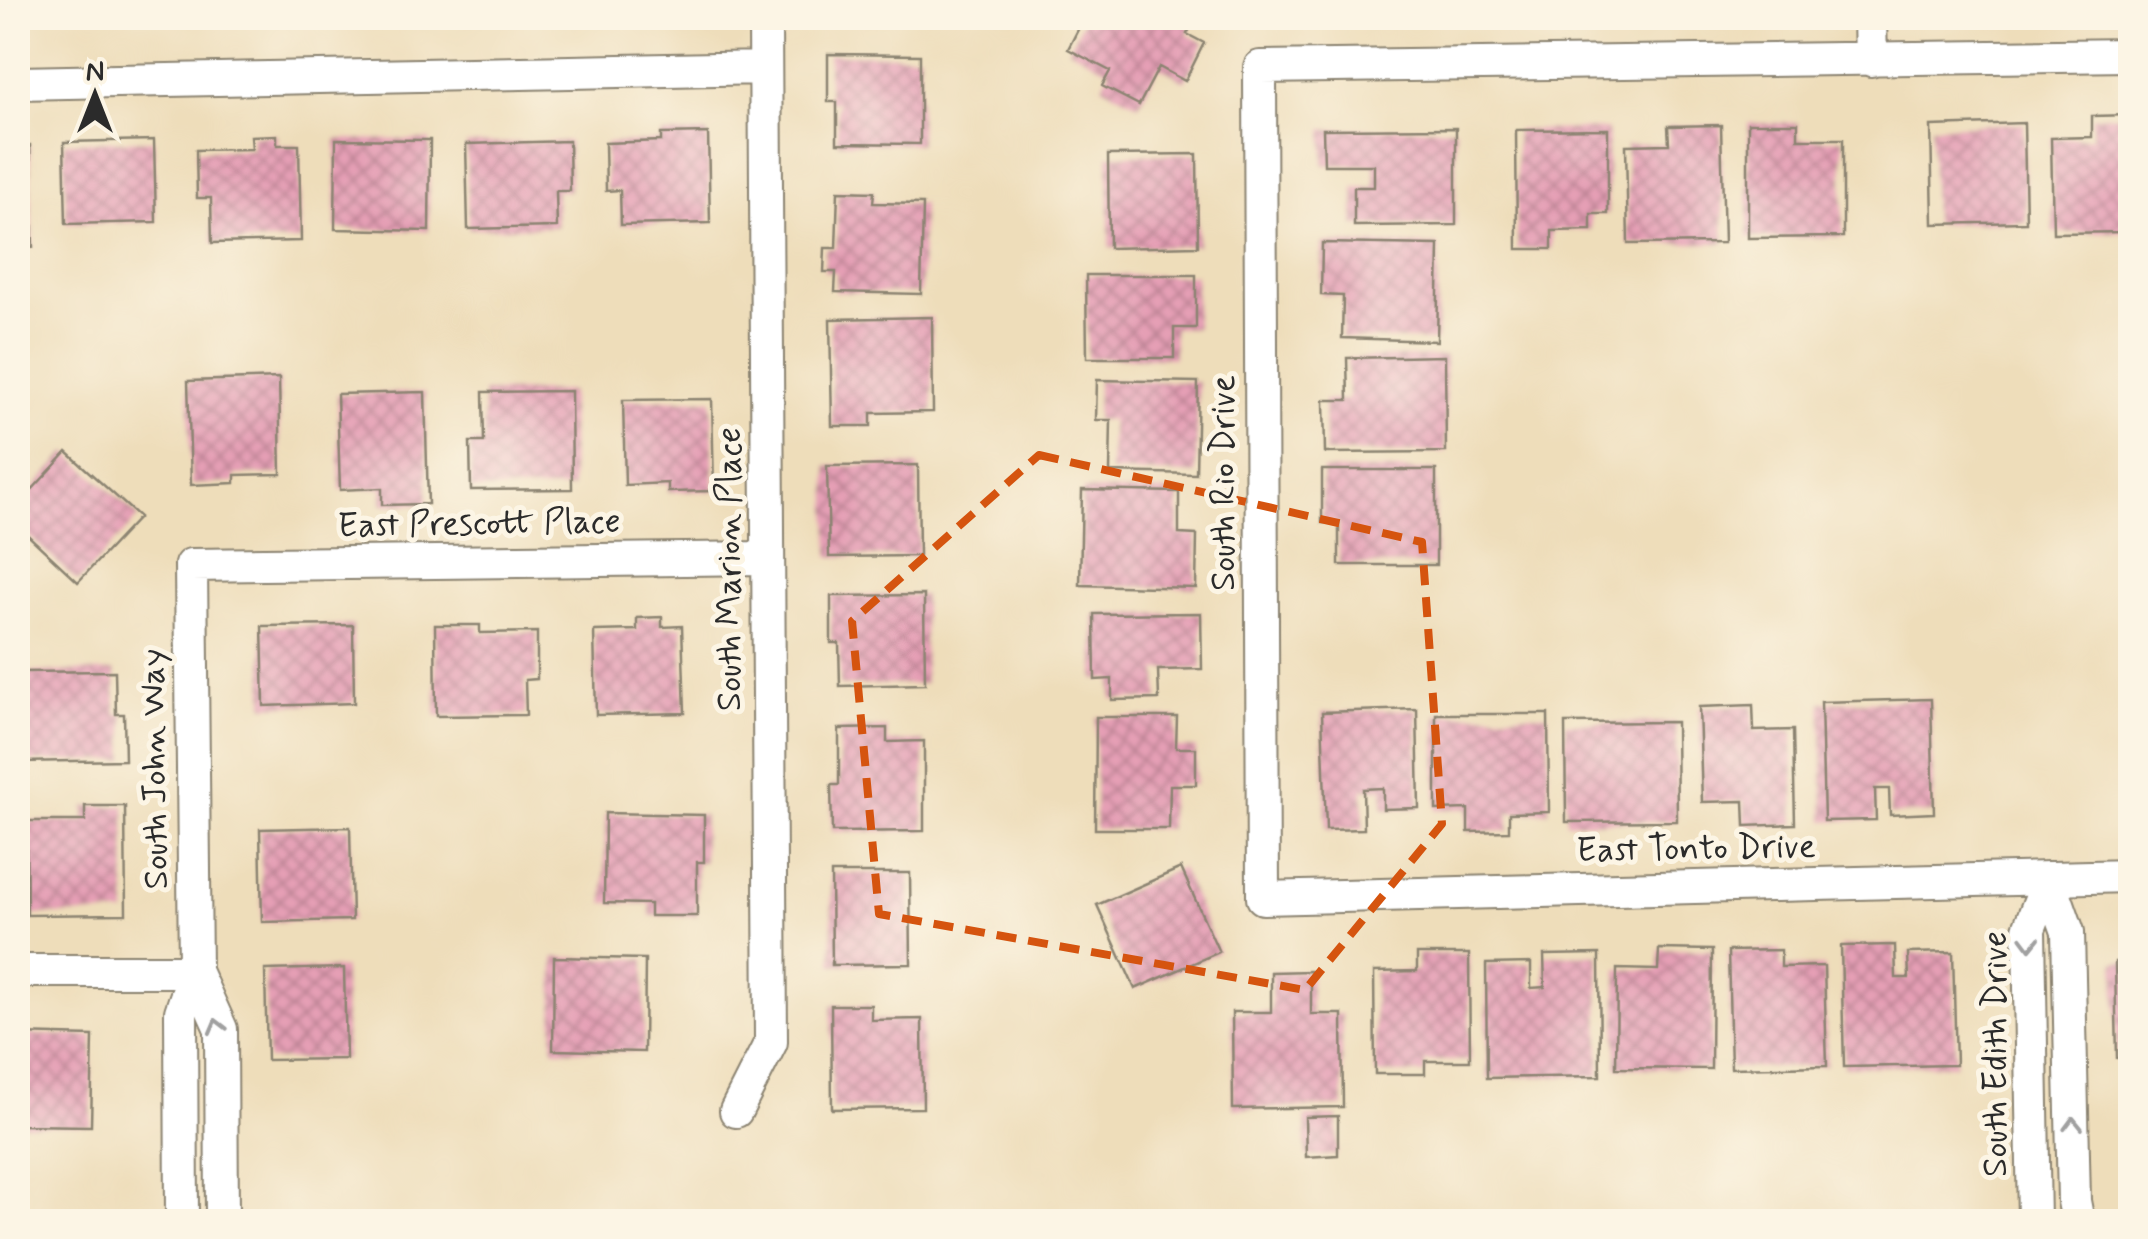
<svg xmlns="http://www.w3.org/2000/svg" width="2148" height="1239" viewBox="0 0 2148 1239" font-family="Mynerve,sans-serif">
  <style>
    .building { fill: url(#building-cross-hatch) }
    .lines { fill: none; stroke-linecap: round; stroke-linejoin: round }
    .minor-casing { stroke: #8c8472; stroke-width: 36 }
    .minor { stroke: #fff; stroke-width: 32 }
    .oneway { stroke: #a0a0a0 }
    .marked { fill: none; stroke: #d5540f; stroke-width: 8; stroke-dasharray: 20 12; stroke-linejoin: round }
    .labels { text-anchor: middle; stroke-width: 10; stroke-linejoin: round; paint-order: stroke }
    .street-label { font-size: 35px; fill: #2b2b2b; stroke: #fcf5e5 }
  </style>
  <defs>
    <pattern id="building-cross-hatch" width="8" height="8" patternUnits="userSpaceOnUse" patternTransform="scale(2.5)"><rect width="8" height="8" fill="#e59fb5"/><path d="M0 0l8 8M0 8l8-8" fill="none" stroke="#ba8293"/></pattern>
  </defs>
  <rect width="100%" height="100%" fill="#fcf5e5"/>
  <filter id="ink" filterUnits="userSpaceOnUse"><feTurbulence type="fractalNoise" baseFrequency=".01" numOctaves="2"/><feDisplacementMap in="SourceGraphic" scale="20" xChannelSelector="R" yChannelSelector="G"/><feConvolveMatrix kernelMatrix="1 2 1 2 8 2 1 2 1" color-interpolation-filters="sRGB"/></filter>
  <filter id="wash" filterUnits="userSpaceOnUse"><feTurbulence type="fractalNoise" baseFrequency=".0048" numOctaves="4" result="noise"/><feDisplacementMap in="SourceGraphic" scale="40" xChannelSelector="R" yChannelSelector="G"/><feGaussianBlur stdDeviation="2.25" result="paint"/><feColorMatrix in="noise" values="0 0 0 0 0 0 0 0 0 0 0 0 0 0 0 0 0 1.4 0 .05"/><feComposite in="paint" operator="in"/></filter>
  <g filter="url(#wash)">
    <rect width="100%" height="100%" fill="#eeddba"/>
    <g id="blocks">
      <path class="building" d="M1084,18H1196L1187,34L1204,43L1185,81L1159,67L1139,105L1102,86L1110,71L1068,49Z
        M828,54L920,55V144L837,143V102H828Z
        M2130,115V232L2053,233L2051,138L2092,137V116Z
        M1748,123H1798V139H1843V237L1748,238Z
        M2024,123L2026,222L1933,224L1931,126Z
        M1721,125L1724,243L1628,244L1626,145L1669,144L1668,126Z
        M1456,128V225L1354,226V187H1374V165H1324L1323,129Z
        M1608,129V214H1591V230L1552,231V249H1517L1516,130Z
        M708,133L710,223L621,225L620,190L606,191L605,143L661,141V134Z
        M277,135V145H299L301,241L212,243L211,198H197L196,150L252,149L251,136Z
        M336,139L430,140L429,231L335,229Z
        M154,140L156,222L66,224L64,142Z
        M569,141L570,191H556L557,227L468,229L466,144Z
        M18,145H30L33,247H18Z
        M1197,154L1198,246L1109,248L1108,155Z
        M838,191L874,192L873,203L923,204L921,294L835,292L836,272H824L825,248H836Z
        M1322,243L1439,245L1437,341L1342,338L1343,296L1321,295Z
        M1086,275H1196V328H1174V358H1087Z
        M932,317L933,412L871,413V426H832L830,319Z
        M1445,356L1446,452L1325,453L1324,400H1348L1347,358Z
        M279,378L281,474L235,475V483L191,485L188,381Z
        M1097,380L1198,382L1196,474L1110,472L1111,420H1096Z
        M571,391L572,489L471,490L470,442H484L483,392Z
        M425,392L428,504L382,505V488L340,490L337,394Z
        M712,399L714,491L668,492V483L625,485L623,400Z
        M67,452L139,517L78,582L18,526V505Z
        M918,465L919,556L829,557L827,466Z
        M1322,470H1436V565H1339V523H1322Z
        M1082,490L1179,492V534L1197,535L1196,588L1080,585Z
        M924,595L925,684L840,686L839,643H831V596Z
        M1201,613L1202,669L1158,670L1159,699L1112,700V679L1095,680L1094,614Z
        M662,617V627L682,626L685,713L596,715L594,631L637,630V618Z
        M353,625L354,703L264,706L262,626Z
        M435,625H480V633L537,632V679L525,680L526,715L436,716Z
        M115,671L116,714H124L125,760L20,762L19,672Z
        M1931,699L1934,813L1890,815L1889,789H1875L1876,820L1824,821L1821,702Z
        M1753,705L1754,731L1793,730L1795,824L1745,826L1744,801L1702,802L1699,707Z
        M1417,709L1419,808L1383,809V788L1363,789L1364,829L1326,830L1322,712Z
        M1436,714H1548L1549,812L1509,813V831L1468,832V809L1436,810Z
        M2126,716H2130V791H2127Z
        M1096,717H1177L1176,748H1196V785H1170L1169,829H1095Z
        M1676,722L1677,821L1566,822L1565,723Z
        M887,728V742L924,741V831L832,832L831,785H839V729Z
        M85,806H125L126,914L27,915L26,821H85Z
        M605,813L704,815V862H697V916H650V904L604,903Z
        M350,827L352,920L262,922L260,829Z
        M1181,868L1219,952L1135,989L1097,905Z
        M831,873H910L911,964L832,965Z
        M1895,945L1896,978H1909L1908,953L1953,952L1956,1065L1844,1067L1841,946Z
        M1659,949L1712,950L1711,1069L1616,1068L1617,969L1658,970Z
        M1781,950V967L1824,966L1827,1066L1731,1068L1728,951Z
        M1417,954H1469L1470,1061H1425V1074H1375L1374,972L1417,971Z
        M1599,954L1600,1076L1487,1078L1486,964L1531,963V988L1545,987L1544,955Z
        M554,957L645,959L644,1052L553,1050Z
        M2130,961V1058H2117L2115,962Z
        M344,968L346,1059L267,1060L265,970Z
        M1311,971V1014H1342L1343,1107L1233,1109L1232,1012H1271V972Z
        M831,1005H871V1020L922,1019L923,1108L832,1109Z
        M18,1034L93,1036L91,1126L18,1125Z
        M1338,1116V1155L1306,1157L1305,1117Z"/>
    </g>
  </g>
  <g filter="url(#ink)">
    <use href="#blocks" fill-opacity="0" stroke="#8c8472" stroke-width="2.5"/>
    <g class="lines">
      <defs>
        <path id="minor" d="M1870,18L1871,60
          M2130,55L1260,67L1263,898L2130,876
          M18,83L765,68
          M2049,878L2068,932L2074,1201L2078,1222
          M18,971H195
          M195,971L221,1029L222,1222
          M736,1111L771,1042L765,18
          M182,1222L181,1012L195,971L191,565L767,558
          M2034,1222L2029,929L2049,878"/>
      </defs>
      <use href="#minor" class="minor-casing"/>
      <use href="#minor" class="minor"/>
    </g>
    <defs><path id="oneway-chevron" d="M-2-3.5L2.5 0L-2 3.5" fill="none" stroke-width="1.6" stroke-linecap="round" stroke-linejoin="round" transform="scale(2.5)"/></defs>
    <g class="oneway">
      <use href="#oneway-chevron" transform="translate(2030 943) rotate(91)"/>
      <use href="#oneway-chevron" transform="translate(217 1026) rotate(-105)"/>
      <use href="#oneway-chevron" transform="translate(2073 1124) rotate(-91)"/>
    </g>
  </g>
  <path class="marked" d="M1039,455L1422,542L1442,824L1305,990L879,914L852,621Z"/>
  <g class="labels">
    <g class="street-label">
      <text transform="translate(1222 483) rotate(-90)" y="12">South Rio Drive</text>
      <text transform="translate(479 522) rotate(-1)" y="12">East Prescott Place</text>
      <text transform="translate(728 569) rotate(-90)" y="12">South Marion Place</text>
      <text transform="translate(153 769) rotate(-91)" y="12">South John Way</text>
      <text transform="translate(1696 847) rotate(-1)" y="12">East Tonto Drive</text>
      <text transform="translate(1994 1054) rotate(-90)" y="12">South Edith Drive</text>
    </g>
  </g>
  <rect width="2148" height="1239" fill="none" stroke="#fcf5e5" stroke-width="60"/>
  <g transform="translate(95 95)" stroke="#fcf5e5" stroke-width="8" paint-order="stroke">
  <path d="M0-8L18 38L0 25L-18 38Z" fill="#2b2b2b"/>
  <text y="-15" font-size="28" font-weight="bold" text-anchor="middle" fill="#2b2b2b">N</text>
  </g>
</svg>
